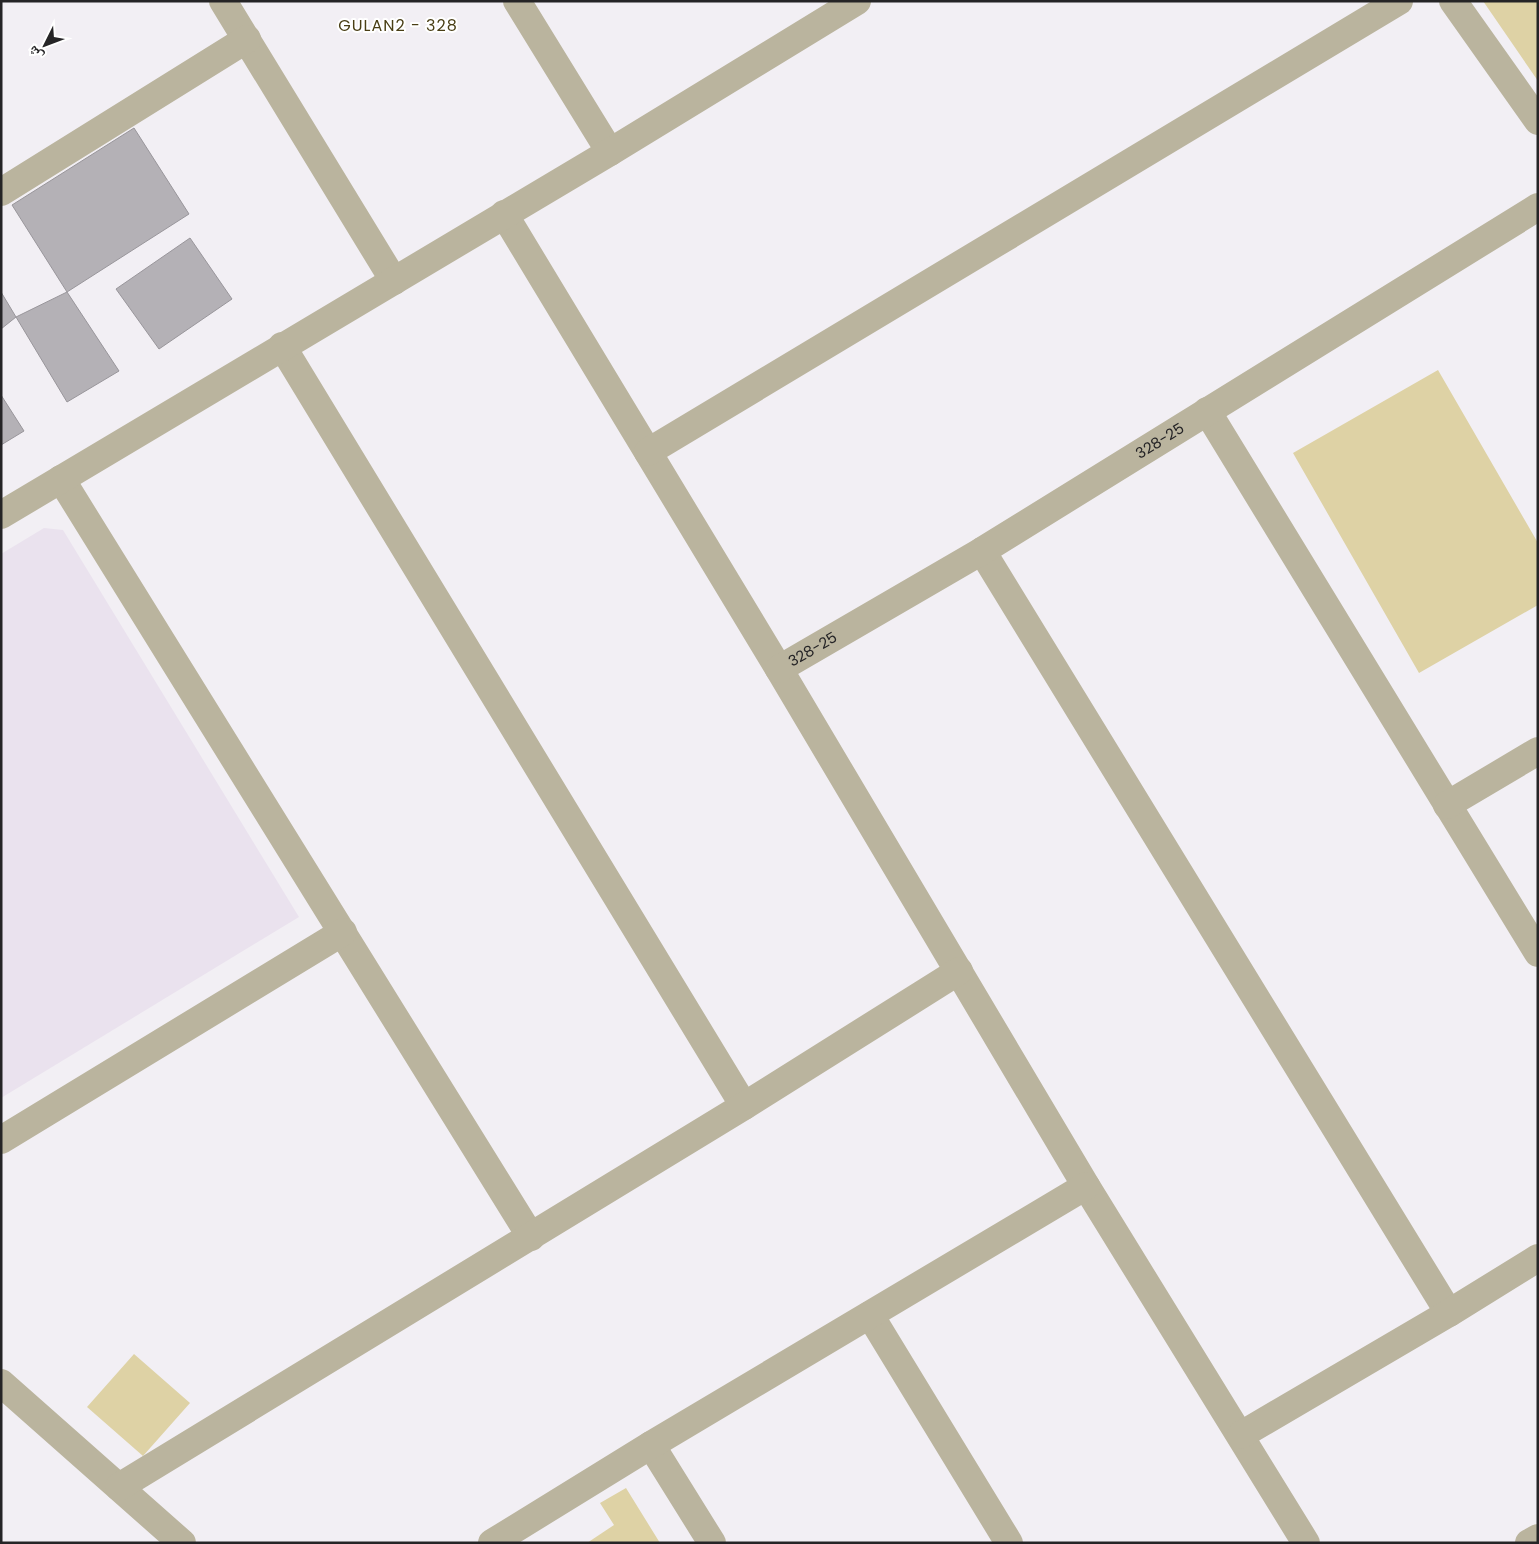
<svg xmlns="http://www.w3.org/2000/svg" width="1539" height="1544" viewBox="0 0 1539 1544" font-family="Poppins,'Noto Naskh Arabic',sans-serif">
  <style>
    .built { fill: #eae2ee }
    .green { fill: #ded2a5 }
    .building { fill: #b4b1b6; stroke: #99969b }
    .lines { fill: none; stroke-linecap: round; stroke-linejoin: round }
    .minor { stroke: #bab49e; stroke-width: 28 }
    .tertiary { stroke: #bab49e; stroke-width: 28 }
    .labels { text-anchor: middle; stroke-width: 4; stroke-linejoin: round; paint-order: stroke }
    .street-label { font-size: 15px; fill: #252426; stroke: #fff }
    .neighbourhood-label { font-size: 16px; letter-spacing: 1px; fill: #493e15; stroke: #fff }
  </style>
  <rect width="100%" height="100%" fill="#f2eff4"/>
  <path class="built" d="M44,528L63,530L299,917L1,1098V554Z"/>
  <path class="green" d="M1483,1H1538V81Z
    M1438,370L1538,543V605L1419,673L1293,453Z
    M134,1354L190,1403L143,1456L87,1407Z
    M626,1488L660,1543H587L614,1525L600,1503Z"/>
  <path class="building" d="M134,128L189,214L67,292L12,205Z
    M190,238L232,299L159,349L116,289Z
    M1,292L16,317L1,329Z
    M67,292L119,371L67,402L16,317Z
    M1,395L24,431L1,445Z"/>
  <g class="lines">
    <g class="minor">
      <path d="M223,1L394,281"/>
      <path d="M517,1L610,152"/>
      <path d="M1453,1L1538,121"/>
      <path d="M1,192L247,39"/>
      <path d="M504,214L779,669L1086,1186L1306,1543"/>
      <path d="M282,346L744,1106"/>
      <path d="M1207,411L1538,953"/>
      <path d="M648,452L1399,1"/>
      <path d="M61,479L531,1237"/>
      <path d="M982,551L1449,1313"/>
      <path id="s1" d="M779,669L982,551L1538,207"/>
      <path d="M1447,805L1538,751"/>
      <path d="M1,1140L343,932"/>
      <path d="M870,1315L1009,1543"/>
      <path d="M1,1383L182,1543"/>
      <path d="M1241,1435L1449,1313L1538,1258"/>
      <path d="M651,1445L712,1543"/>
      <path d="M119,1487L744,1106L959,971"/>
      <path d="M492,1543L651,1445L1086,1186"/>
      <path d="M1529,1543L1538,1538"/>
    </g>
    <path class="tertiary" d="M1,515L610,152L857,1"/>
  </g>
  <g class="labels">
    <g class="street-label">
      <text dy="5" stroke="none"><textPath href="#s1" startOffset="444">328-25</textPath></text>
      <text dy="5" stroke="none"><textPath href="#s1" startOffset="39">328-25</textPath></text>
    </g>
    <g class="neighbourhood-label">
      <text x="398" y="31">GULAN2 - 328</text>
    </g>
  </g>
  <rect width="1539" height="1544" fill="none" stroke="#252426" stroke-width="5"/>
  <g transform="translate(45 45) rotate(228)" stroke="#ffffff" stroke-width="4" paint-order="stroke">
  <path d="M0-4L9 19L0 12L-9 19Z" fill="#252426"/>
  <text y="-8" font-size="14" font-weight="bold" text-anchor="middle" fill="#252426">ش</text>
  </g>
</svg>
